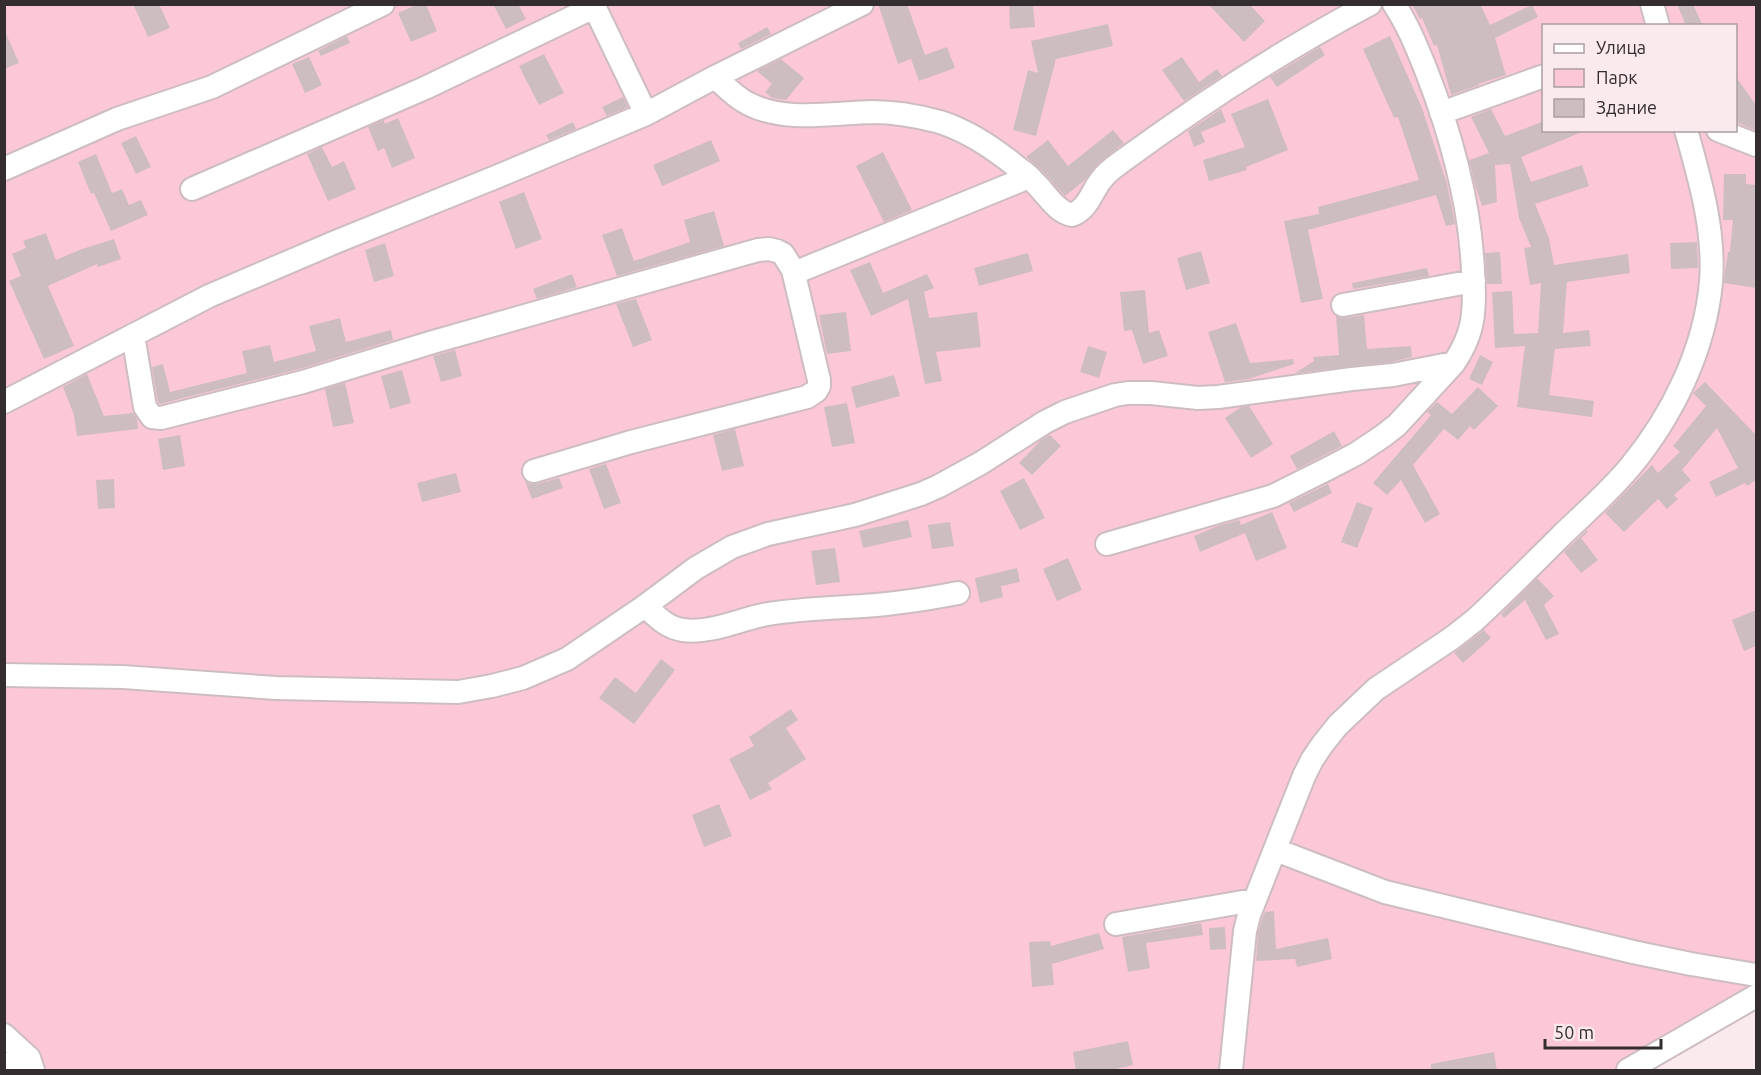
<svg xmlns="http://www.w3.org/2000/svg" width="1761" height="1075" viewBox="0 0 1761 1075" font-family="Ubuntu,sans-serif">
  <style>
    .green { fill: #fcc8d7; fill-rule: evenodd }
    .building { fill: #cdbdc1 }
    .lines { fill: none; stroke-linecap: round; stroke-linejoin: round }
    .minor-casing { stroke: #cdbdc1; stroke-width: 26 }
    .minor { stroke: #fff; stroke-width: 22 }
  </style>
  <rect width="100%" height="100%" fill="#faeaee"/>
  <path class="green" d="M5,5H1756V1001L1629,1070H5ZM1544,26H1736V130H1544Z"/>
  <path class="building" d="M133,4H159L170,28L148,37Z
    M418,4H426L437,31L411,42L398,13Z
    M493,4H518L526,19L506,29Z
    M878,4H907L925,55L947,47L955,68L919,81L911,59L898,64Z
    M1009,4H1033L1035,27L1010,29Z
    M1208,4H1249L1265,21L1244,42Z
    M1412,4H1480L1490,25L1532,5L1538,17L1495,38L1506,75L1478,84L1479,85L1451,95L1437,45L1434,46L1422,18L1420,19Z
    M1677,4H1693L1703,26H1686Z
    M1108,24L1113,46L1056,59L1036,136L1013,130L1028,70L1038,73L1031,41Z
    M767,27L771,34L741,49L738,43Z
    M4,29L19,63L4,69Z
    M347,36L350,43L321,56L318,51Z
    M1390,36L1422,108L1447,184L1455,224L1446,226L1436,195L1308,230L1323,299L1301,303L1284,221L1319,214L1318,207L1419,180L1398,117L1394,118L1363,49Z
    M1320,47L1325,55L1277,87L1270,77Z
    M544,54L564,93L539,105L519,66Z
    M309,57L322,85L305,93L292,64Z
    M1182,57L1199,82L1217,69L1222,76L1184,101L1162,70Z
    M781,59L804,78L786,100L772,98L765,92L772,84L757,71Z
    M1736,77L1756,105V131L1736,122Z
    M623,97L628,107L607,116L602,107Z
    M1268,99L1288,150L1246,167L1247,170L1209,181L1203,160L1245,147L1231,114Z
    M1221,109L1226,122L1201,132L1205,142L1194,147L1188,131Z
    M1491,109L1505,136L1544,121V130H1587L1521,157L1531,182L1582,165L1589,186L1535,204L1549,238L1554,265L1628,254L1630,273L1567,282L1563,333L1589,330L1591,346L1555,349L1549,395L1594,401L1592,417L1517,407L1525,346L1495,348L1492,292L1512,291L1514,334L1538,333L1541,283L1530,285L1524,248L1531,247L1519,218L1510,164L1495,165L1497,202L1482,206L1476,188L1469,160L1489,153L1471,117Z
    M398,118L415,158L392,168L384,148L378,151L368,127L384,120L385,124Z
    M573,122L576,129L549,140L546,135Z
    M1113,130L1124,143L1099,163L1084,181L1065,196L1040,169L1026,157L1048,140L1068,166Z
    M136,136L151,167L136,174L121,143Z
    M711,140L720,161L662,186L653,165Z
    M322,147L332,167L344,161L356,189L328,201L307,154Z
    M883,152L912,210L884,222L856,166Z
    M96,154L112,193L122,189L129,205L141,200L148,215L111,231L94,193L91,194L78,162Z
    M1724,174H1746V184L1756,185V288L1724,283L1725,271L1728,252H1730L1733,220H1723Z
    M524,192L542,239L516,249L499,202Z
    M714,211L724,246L617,276L602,235L622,228L634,261L690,242L684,220Z
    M46,233L56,260L79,250L114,239L121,259L98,267L97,264L48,286L74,346L44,359L9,281L21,276L12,254L26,248L23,241Z
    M1697,242L1698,268L1671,269L1670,243Z
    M385,243L394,276L374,282L365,250Z
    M1201,251L1210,283L1186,290L1177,258Z
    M1500,252L1502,284H1487L1485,253Z
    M1028,253L1033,271L979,286L974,268Z
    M870,262L883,293L927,274L934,288L924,292L929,318L977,312L981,347L936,352L942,381L925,384L908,299L871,316L850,270Z
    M1427,268L1429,276L1353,289L1352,283Z
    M572,274L577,287L537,299L533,289Z
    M1145,290L1149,333L1159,330L1168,356L1143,364L1132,330L1124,331L1120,292Z
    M636,299L652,340L633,347L616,304Z
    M846,312L851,351L827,354L819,315Z
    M1364,315L1367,349L1411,346L1412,357L1391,362L1295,373L1314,361L1313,357L1339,355L1336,316L1345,318Z
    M340,318L346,342L391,330L393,340L299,369L160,404L158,402L152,367L163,364L170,392L247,373L242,351L270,345L274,362L316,351L309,326Z
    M1236,323L1250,363L1293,359L1294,364L1249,379L1225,382L1208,332Z
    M1088,346L1107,352L1099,378L1080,372Z
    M455,350L462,376L441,382L433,356Z
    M1480,355L1493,362L1482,385L1469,379Z
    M402,370L411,403L390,409L381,376Z
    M87,374L104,416L133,413L137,419L138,429L77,436L74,415L63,387Z
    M894,375L900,396L856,408L851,387Z
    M1705,382L1756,435V480L1747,486L1745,483L1716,497L1709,482L1738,468L1717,428L1682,470L1691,480L1674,495L1678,499L1667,509L1658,499L1624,532L1605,513L1652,465L1658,473L1680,452L1673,446L1706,406L1693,393Z
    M345,383L354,423L333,427L325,389Z
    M1478,387L1498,406L1474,430L1470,426L1458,440L1444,429L1413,465L1440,514L1425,523L1401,480L1387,495L1373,483L1431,415L1427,412L1437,402L1452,414Z
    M847,403L855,443L832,447L824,407Z
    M1249,406L1273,444L1251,458L1225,418L1241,407Z
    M735,429L744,466L722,471L713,435Z
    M1334,431L1342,446L1297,469L1290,456Z
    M180,435L185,466L163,470L158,439Z
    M1050,435L1061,446L1032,475L1019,463L1041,440Z
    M606,464L621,503L604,509L589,469Z
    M456,473L461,492L422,502L417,483Z
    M559,478L563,488L532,499L525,481L530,484H537Z
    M1024,478L1045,518L1020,530L1000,491Z
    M114,479L115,508L98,509L96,480Z
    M1328,484L1332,493L1294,512L1289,503Z
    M1357,502L1373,508L1357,548L1341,542Z
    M1272,512L1287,548L1256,561L1245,533L1200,552L1194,536L1218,526L1239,520L1241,525Z
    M908,520L912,537L863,548L859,531Z
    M950,522L954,546L932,549L928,525Z
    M1587,530L1588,532L1581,538L1598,560L1581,573L1564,552Z
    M835,548L840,582L816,585L811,551Z
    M1068,558L1082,590L1057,601L1043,569Z
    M1017,568L1020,582L1001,586L1003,597L980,603L975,578Z
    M1537,578L1554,596L1544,605L1559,634L1546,640L1525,600L1504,618L1501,614Z
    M1756,610V646L1744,651L1732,620Z
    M1484,630L1491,638L1463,663L1454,653Z
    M661,659L675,670L634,724L599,698L615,677L636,693Z
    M791,709L798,720L786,728L806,759L768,783L772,789L750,800L729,759L754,746L749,737Z
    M719,804L732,836L704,847L692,815Z
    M1274,911L1276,949L1328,938L1332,959L1297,967L1295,959L1256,961L1258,933L1262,919L1265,912Z
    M1201,923L1203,935L1146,943L1150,968L1128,972L1122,937Z
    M1225,927L1226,949L1210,950L1209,928Z
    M1099,933L1104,949L1052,964L1054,985L1032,987L1029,942L1050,941L1051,946Z
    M1128,1041L1133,1065L1107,1071H1076L1073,1052Z
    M1494,1052L1497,1071H1431V1064Z"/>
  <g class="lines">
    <defs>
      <path id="minor" d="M593,4L646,114
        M1652,4L1658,26
        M715,77C725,86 735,97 747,103C784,123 832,113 872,112C895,112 918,116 940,122C968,131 995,149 1018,168C1024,172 1030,177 1035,183C1046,193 1056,212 1072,215C1088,209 1091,193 1101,180C1106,173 1114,167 1121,162C1200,104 1283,50 1370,4
        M1441,113L1544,76
        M1718,130L1756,145
        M4,169L117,119L212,87L383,4
        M192,189L425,88L594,7
        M794,273L1029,177
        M1343,305L1474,281
        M133,335L145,407L152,417L161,418L303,382L433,342L758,250L769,249L777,251L783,254L793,270L819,380V386L816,391L807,397L631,442L534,471
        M4,402L209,296L333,243L496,177L646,114L715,77L862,4
        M1107,544L1273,496L1329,468L1356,454L1383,436L1397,425L1454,363
        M645,606C656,616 667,628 683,630C711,634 740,619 768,614C799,609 831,608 863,606C895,604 927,599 958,593
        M4,675L123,677L276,688L458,692L492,686L523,678L567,659L645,606L696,568L732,547L768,534L855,515L921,494L939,486L981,463L1045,422L1065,412L1115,395L1128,393H1151L1198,398L1218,397L1352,379L1393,375L1454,363C1462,351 1468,339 1471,326C1475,308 1474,289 1473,271C1470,202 1451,134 1426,70C1417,48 1408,25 1394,4
        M1276,850L1385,892L1633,952L1691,964L1756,975
        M1116,924L1254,900
        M4,1035L29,1058L33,1070
        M4,1064L29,1058
        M1231,1070L1245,931L1249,915L1304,776L1312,760L1322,745L1338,725L1376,689L1452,638L1475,620C1505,592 1534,563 1563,534C1586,512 1610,491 1630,467C1673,415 1705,349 1711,282C1715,230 1700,180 1686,130
        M1628,1070L1756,996"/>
    </defs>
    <use href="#minor" class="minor-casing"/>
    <use href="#minor" class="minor"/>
  </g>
  <rect width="1761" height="1075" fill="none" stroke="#332d2f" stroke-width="12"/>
  <rect x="1542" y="24" width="195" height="108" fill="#faeaee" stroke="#aa9ea2" stroke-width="1.5"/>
  <rect x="1554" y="44" width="30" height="9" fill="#ffffff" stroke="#aa9ea2" stroke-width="1.5"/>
  <text x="1596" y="54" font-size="18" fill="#332d2f">Улица</text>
  <rect x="1554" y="69" width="30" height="18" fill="#fcc8d7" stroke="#aa9ea2" stroke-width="1.5"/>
  <text x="1596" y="84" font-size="18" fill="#332d2f">Парк</text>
  <rect x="1554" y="99" width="30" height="18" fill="#cdbdc1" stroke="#aa9ea2" stroke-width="1.5"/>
  <text x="1596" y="114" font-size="18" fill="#332d2f">Здание</text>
  <path d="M1545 1039v9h116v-9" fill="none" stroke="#332d2f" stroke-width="3"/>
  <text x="1554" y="1039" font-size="18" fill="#332d2f" stroke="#faeaee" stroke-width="4.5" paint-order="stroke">50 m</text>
</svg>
